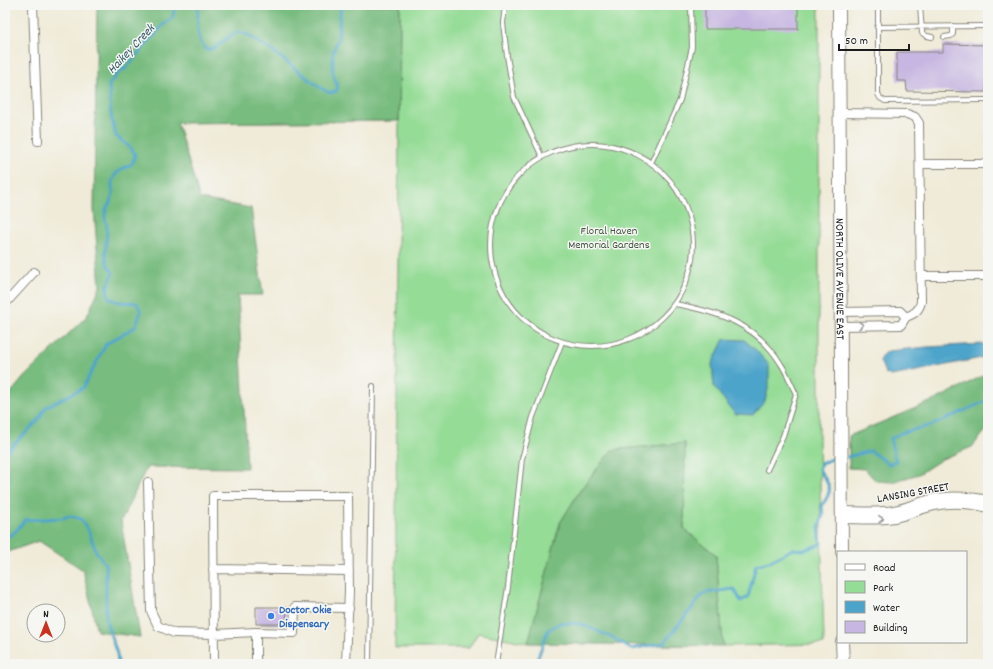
<svg xmlns="http://www.w3.org/2000/svg" width="993" height="669" viewBox="0 0 993 669" font-family="Dekko,sans-serif">
  <style>
    .green { fill: #95dc96; stroke: #587c59 }
    .forest { fill: #78bc7f; stroke: #4a6c4e }
    .water { fill: #4da4ca; stroke: #346073 }
    .lines { fill: none; stroke-linecap: round; stroke-linejoin: round }
    .stream { stroke: #4da4ca; stroke-width: 3 }
    .building { fill: #c6b6e1 }
    .lane-casing { stroke: #86847a; stroke-width: 6 }
    .street-casing { stroke: #86847a; stroke-width: 10 }
    .secondary-casing { stroke: #86847a; stroke-width: 14 }
    .lane { stroke: #fff; stroke-width: 4 }
    .street { stroke: #fff; stroke-width: 8 }
    .secondary { stroke: #fff; stroke-width: 12 }
    .oneway { stroke: #999 }
    .shop-dot { fill: #3f7fe0; stroke: #f6f6f2; stroke-width: 1.5 }
    .labels { text-anchor: middle; stroke-width: 3; stroke-linejoin: round; paint-order: stroke }
    .park-label { font-size: 12px; fill: #405641; stroke: #f6f6f2 }
    .street-label { font-size: 12px; fill: #1c1c1c; stroke: #f6f6f2 }
    .shop-label { font-size: 12px; font-weight: bold; fill: #366cbe; stroke: #f6f6f2; text-anchor: start }
    .water-label { font-size: 13px; font-style: italic; fill: #32596a; stroke: #f6f6f2 }
  </style>
  <rect width="100%" height="100%" fill="#f6f6f2"/>
  <filter id="ink" filterUnits="userSpaceOnUse"><feTurbulence type="fractalNoise" baseFrequency=".025" numOctaves="2"/><feDisplacementMap in="SourceGraphic" scale="8" xChannelSelector="R" yChannelSelector="G"/><feConvolveMatrix kernelMatrix="1 2 1 2 8 2 1 2 1" color-interpolation-filters="sRGB"/></filter>
  <filter id="wash" filterUnits="userSpaceOnUse"><feTurbulence type="fractalNoise" baseFrequency=".012" numOctaves="4" result="noise"/><feDisplacementMap in="SourceGraphic" scale="16" xChannelSelector="R" yChannelSelector="G"/><feGaussianBlur stdDeviation="0.9" result="paint"/><feColorMatrix in="noise" values="0 0 0 0 0 0 0 0 0 0 0 0 0 0 0 0 0 1.4 0 .05"/><feComposite in="paint" operator="in"/></filter>
  <g filter="url(#wash)">
    <rect width="100%" height="100%" fill="#f0ebd8"/>
    <path class="green" d="M400,5H819V443L824,644L723,646L716,555L684,529L685,443L612,450L581,489L560,523L528,643L478,633L469,648H395Z"/>
    <path class="forest" d="M97,5H400L399,121L177,123L200,199L251,208L263,295H238L247,468L147,467L121,521L140,637L97,631L83,570L39,541L5,553V400L24,377L87,316L100,287L94,209Z
      M988,373V428L972,447L942,459L919,474L892,482L876,481L865,469L849,468V436L937,399Z
      M685,443L684,529L716,555L723,646L528,643L560,523L581,489L612,450Z"/>
    <path class="water" d="M724,339L744,340L755,349L769,365V385L765,401L753,415L735,414L714,387L712,364Z
      M983,344L988,345V355L986,357L902,374L891,376L885,373L880,361L881,356L888,351L927,347Z"/>
    <g class="lines">
      <path class="stream" d="M198,5C198,19 195,40 207,50L215,48L230,36L238,32L246,34L271,50L319,87L330,93L336,91L338,88L333,73V52L338,39L341,5
        M5,453L37,422L46,407L83,388L106,344L135,327L141,312L137,303L119,302L109,298L107,288L113,273C101,257 107,247 107,229C107,224 104,219 105,214C106,207 112,201 113,194C113,188 110,186 113,179C116,171 124,168 132,164L135,155L131,148L116,136L111,115L109,85L117,74L126,68L163,25L172,18L176,5
        M847,457L870,451L889,464L896,461L890,439L901,433L933,425L988,400
        M5,537L13,534L25,520L62,518L70,516L81,519L89,532L96,551L106,566V621L117,654L118,664
        M538,657L548,630L560,623L581,624L613,638L631,649L664,643L704,593L734,589L741,601L748,597L756,565L769,562L793,549L804,550L821,544L819,527L823,515L822,505C835,488 829,486 819,469L822,463L834,458"/>
    </g>
    <g id="blocks">
      <path class="building" d="M705,5H798V29H705Z
        M943,44L988,45L986,92L907,91L906,81H897V52H943Z
        M256,607H287L286,624H256Z"/>
    </g>
  </g>
  <g filter="url(#ink)">
    <use href="#blocks" fill-opacity="0" stroke="#86847a" stroke-width="1"/>
    <g class="lines">
      <defs>
        <path id="lane" d="M505,5L503,23L507,56L514,97L542,157
          M878,5V94L880,98L885,101L988,100
          M920,5L922,33L927,36L932,37
          M877,27L988,26
          M944,37L951,36L953,34V26
          M491 245a101 101 0 1 1 202 0a101 101 0 1 1-202 0Z
          M651,163L680,100L692,47L691,5
          M675,304C718,312 757,324 781,364C787,373 791,384 796,394L783,436L767,470
          M369,664L373,386
          M496,664L508,587L522,459L533,417L562,342"/>
        <path id="street" d="M33,5L38,141
          M840,113L907,114L915,117L919,123L921,302C919,311 914,314 906,317
          M920,164H988
          M921,276H988
          M5,304L34,272
          M841,312L900,311L906,317L901,325L841,326
          M148,482L151,611L158,626L174,633L214,634L256,632L294,633L295,607L349,608
          M842,511C859,511 877,513 894,510C905,508 916,503 927,500C947,495 968,496 988,500
          M842,519C859,519 877,521 894,518C906,516 916,511 927,508C947,502 968,503 988,508
          M213,569L349,571
          M256,632V664
          M214,664L213,496H348L349,591L346,664"/>
        <g id="secondary">
          <path id="s1" d="M839,5L842,552"/>
          <path d="M842,642L843,664"/>
        </g>
      </defs>
      <use href="#lane" class="lane-casing"/>
      <use href="#street" class="street-casing"/>
      <use href="#secondary" class="secondary-casing"/>
      <use href="#lane" class="lane"/>
      <use href="#street" class="street"/>
      <use href="#secondary" class="secondary"/>
    </g>
    <defs><path id="oneway-chevron" d="M-2-3.5L2.5 0L-2 3.5" fill="none" stroke-width="1.6" stroke-linecap="round" stroke-linejoin="round"/></defs>
    <g class="oneway">
      <use href="#oneway-chevron" transform="translate(861 325) rotate(-1)"/>
      <use href="#oneway-chevron" transform="translate(881 519) rotate(-3)"/>
    </g>
  </g>
  <circle class="shop-dot" cx="271" cy="616" r="4"/>
  <g class="labels">
    <g class="park-label">
      <text x="609" y="234">Floral Haven<tspan x="609" dy="14">Memorial Gardens</tspan></text>
    </g>
    <g class="street-label">
      <text dy="4" stroke="none"><textPath href="#s1" startOffset="274">NORTH OLIVE AVENUE EAST</textPath></text>
      <text transform="translate(913 492) rotate(-10)" y="4">LANSING STREET</text>
    </g>
    <g class="shop-label">
      <text x="279" y="613">Doctor Okie<tspan x="279" dy="14">Dispensary</tspan></text>
    </g>
    <g class="water-label">
      <text transform="translate(130 48) rotate(-47)" y="5">Haikey Creek</text>
    </g>
  </g>
  <rect width="993" height="669" fill="none" stroke="#f6f6f2" stroke-width="20"/>
  <rect x="837" y="551" width="130" height="92" fill="#f6f6f2" stroke="#9f9f9c"/>
  <rect x="845" y="564" width="20" height="6" fill="#ffffff" stroke="#9f9f9c"/>
  <text x="873" y="571" font-size="12" fill="#1c1c1c">Road</text>
  <rect x="845" y="581" width="20" height="12" fill="#95dc96" stroke="#9f9f9c"/>
  <text x="873" y="591" font-size="12" fill="#1c1c1c">Park</text>
  <rect x="845" y="601" width="20" height="12" fill="#4da4ca" stroke="#9f9f9c"/>
  <text x="873" y="611" font-size="12" fill="#1c1c1c">Water</text>
  <rect x="845" y="621" width="20" height="12" fill="#c6b6e1" stroke="#9f9f9c"/>
  <text x="873" y="631" font-size="12" fill="#1c1c1c">Building</text>
  <g transform="translate(46 623)"><circle r="19" fill="#f6f6f2" stroke="#9f9f9c"/>
  <path d="M0-3L7 15L0 10L-7 15Z" fill="#c8321e"/>
  <text y="-6" font-size="11" font-weight="bold" text-anchor="middle" fill="#1c1c1c">N</text>
  </g>
  <path d="M839 44v6h70v-6" fill="none" stroke="#1c1c1c" stroke-width="2"/>
  <text x="845" y="44" font-size="12" fill="#1c1c1c" stroke="#f6f6f2" stroke-width="3" paint-order="stroke">50 m</text>
</svg>
